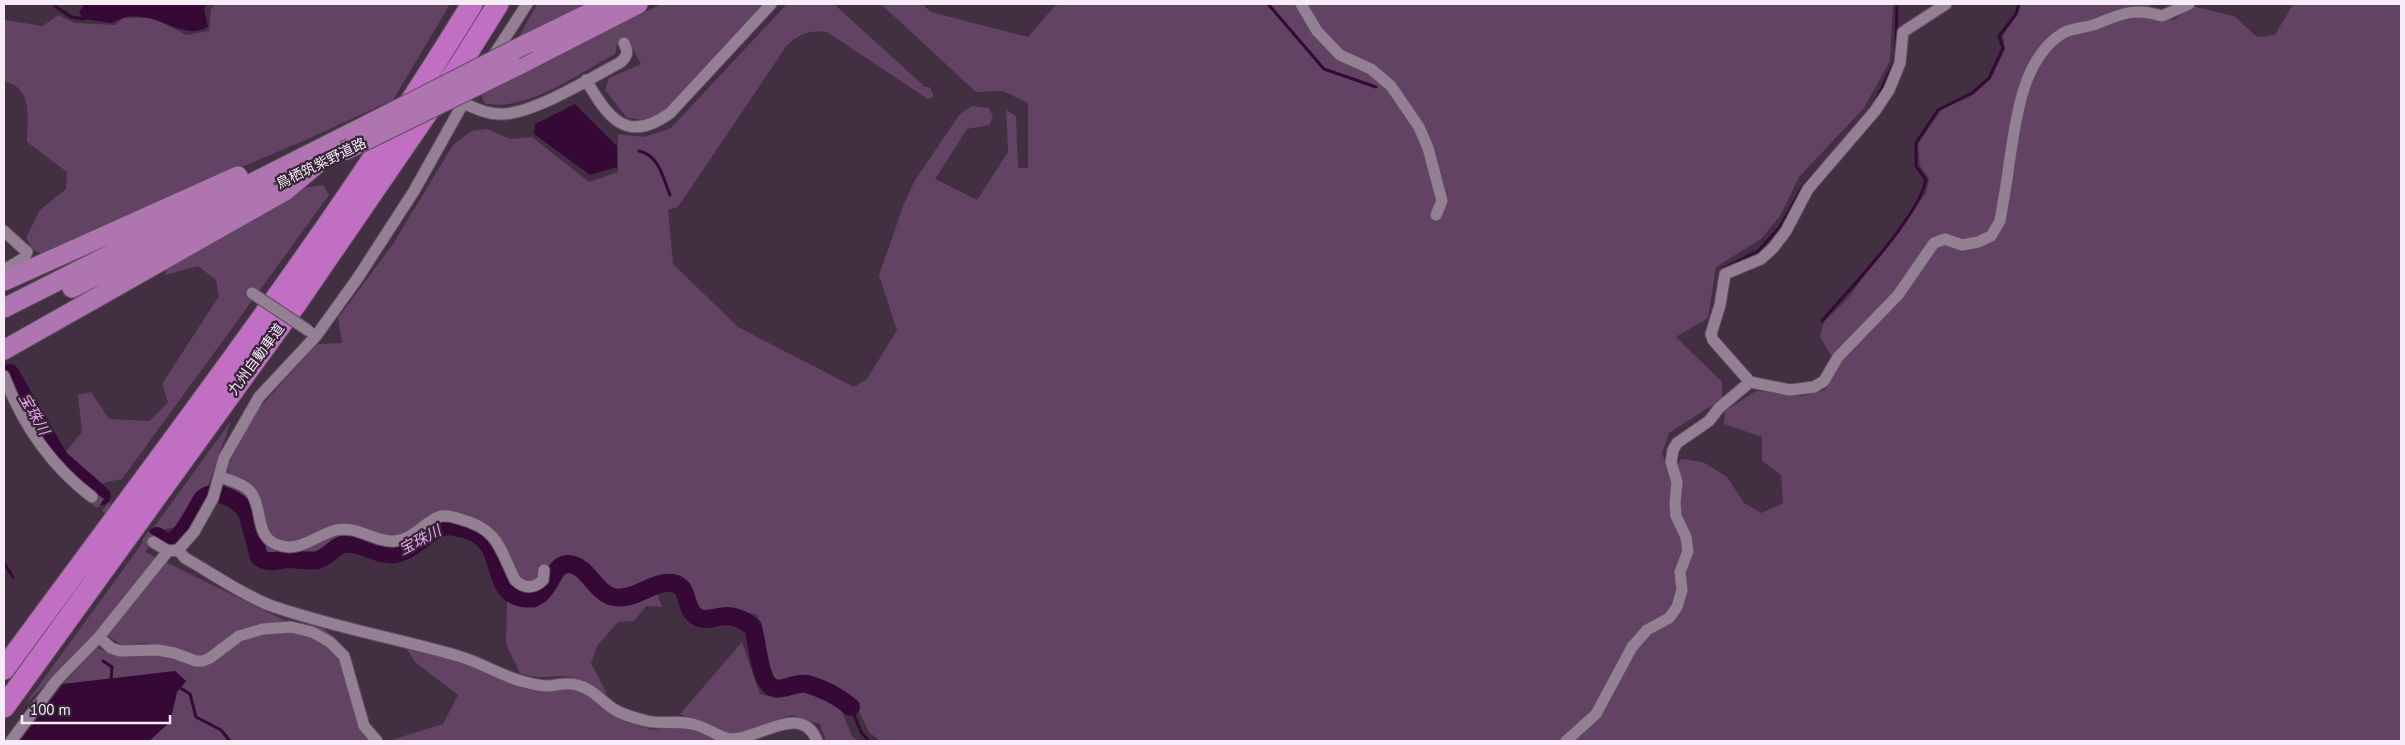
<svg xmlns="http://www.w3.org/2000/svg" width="2405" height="745" viewBox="0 0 2405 745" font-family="'PT Sans','Noto Sans JP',sans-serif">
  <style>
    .green { fill: #624363 }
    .water { fill: #350836 }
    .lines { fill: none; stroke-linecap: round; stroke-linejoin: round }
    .stream { stroke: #350836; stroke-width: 3 }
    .river { stroke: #350836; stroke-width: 18 }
    .minor-tunnel { stroke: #5d4b5d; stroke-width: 11; stroke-dasharray: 11 5.5; stroke-linecap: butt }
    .minor-casing { stroke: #5e4e5e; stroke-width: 13 }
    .primary-casing { stroke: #5e4e5e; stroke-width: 21 }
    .motorway-casing { stroke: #5e4e5e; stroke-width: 23 }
    .minor { stroke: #947f94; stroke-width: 11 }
    .primary { stroke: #af75b0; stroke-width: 19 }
    .motorway { stroke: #c16fc2; stroke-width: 21 }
    .minor-bridge-casing { stroke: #5e4e5e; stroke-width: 13; stroke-linecap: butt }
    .primary-bridge-casing { stroke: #5e4e5e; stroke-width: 21; stroke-linecap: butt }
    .minor-bridge { stroke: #947f94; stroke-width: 11 }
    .primary-bridge { stroke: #af75b0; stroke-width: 19 }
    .labels { text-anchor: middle; stroke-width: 4.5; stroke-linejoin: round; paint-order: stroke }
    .street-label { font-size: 14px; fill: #f7ebf7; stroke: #372537 }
    .water-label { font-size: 15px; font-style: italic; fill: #eca5ec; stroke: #372537 }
  </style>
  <rect width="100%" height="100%" fill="#422f42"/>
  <path class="green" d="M214,4H450L393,100L308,139L175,195L46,256L32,249L26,238L40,210L66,189L67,172L27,142C27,117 34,89 4,81V20L43,26L58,15L75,23L115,25L123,18H153L186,35L209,31L211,10Z
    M537,4H590L515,44Z
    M661,4H763L663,112L644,120L627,118L605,90L609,78L641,64L629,42L617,44L615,54C578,74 525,113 484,103L481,93Z
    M787,4H834L925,87H929L933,93V97L928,99L827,32C809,30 800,34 787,45L678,207L668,210L673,264L738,327L854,387L867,379L897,330L879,275L904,204L915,180L960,114L972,106L989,108L993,117L989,125L967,129L935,179L977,200L1008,152L1006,110L1016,116L1018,168H1028V103L1003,91L976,92L881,4H922L931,12L1028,37L1054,7L1060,4H1893L1890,61L1864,108L1799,177L1780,216L1761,239L1716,267L1708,318L1676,337L1722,382V399L1669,433L1662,453L1670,476L1681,459L1703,462L1727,477L1744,503L1762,513L1783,503L1781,475L1762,461V437L1724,424L1725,411L1756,391L1803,396L1825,390L1838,367L1820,337L1824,322L1848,298L1926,193L1929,178L1920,166L1918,144L1942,109L1973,95L1991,79L2005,49L2003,35L2017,15L2021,4H2149L2157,19L2174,20L2192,6L2234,16L2257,37L2275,35L2293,4H2401V741H880L869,732L852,697L801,676L782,682L768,675L758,615L732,609L708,615L694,607L688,581L669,577L633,591H607C599,583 588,566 578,561C551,548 550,596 525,594C493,590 506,547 483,532C478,530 470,529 464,527C428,518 431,538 403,548C385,554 369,540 352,539C337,538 327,554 314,556C305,557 296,552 288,552C283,553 277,554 273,555L260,548L248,505L225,491L229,464L254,414L317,344L342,343L338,318L393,244L453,145L471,131L487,129L510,139L532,137L589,182L618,172V134L644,137L671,128Z
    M323,185L329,195L122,479L102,483L65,453L82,432L78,395L91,392L109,419L150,421L168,402L162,384L219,296L216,280L198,266L165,275L168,266L302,188Z
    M231,421L208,486L176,527L161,530L145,552L290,623L324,628L349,655L363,719L380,741H149L170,722L177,692L186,681L175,672L63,684L97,648L119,657L187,651L146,643L122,645L98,630L24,706Z
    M576,572L605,599L626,601L657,592L662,607L646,606L634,621L618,622L597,646L591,663L607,694C593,687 579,677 563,676C544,676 540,680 520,673L506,644L507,601L535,608L553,591L563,574Z
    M742,642L760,694L777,698L801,691L840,707L852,736L858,741H826L820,724L792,715L734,735L680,714Z
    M404,645L586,693L622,720L653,730L688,726L728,741H388L443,724L458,695L415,662Z"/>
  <path class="water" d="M84,4H207L204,9L208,27C179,44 150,0 112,23L84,19L79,13Z
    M575,104L617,146V167L590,175L534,134L535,124Z
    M175,671L186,681L177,692L170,722L149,741H20L63,684Z"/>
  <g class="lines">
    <path class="stream" d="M1268,4L1324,69L1376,87
      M55,6L71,17L84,19
      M1896,50L1897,4
      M1876,100L1894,63
      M639,151C659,155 663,178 670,195
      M1722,269L1758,251L1780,227L1803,186L1821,166
      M1822,321C1850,288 1917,220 1926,180L1916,166V143L1938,110L1972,93L1989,78L2003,48L1999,36L2016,14L2019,4
      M4,563L13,577
      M103,661L112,667L111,681
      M177,686L190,694L196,717L221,730L230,741
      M851,707L861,732L869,741"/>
    <path class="river" d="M10,373L59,458L102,496
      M157,536C161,539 166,543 172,541C183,537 196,508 203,498C216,487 239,500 247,512L259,557C262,559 266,561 269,561C275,562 282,559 288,559C298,559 309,562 318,560C331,556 336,542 351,544C366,545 379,556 395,554C415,551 430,527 448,526C452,526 458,528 463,529C510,539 486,591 522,598C552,604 549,562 569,564C586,565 595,590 610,596C631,604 653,580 672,583C691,586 683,607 696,616C705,623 716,616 726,616C737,616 745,621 753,627C757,642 759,667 765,679C775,699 792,681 807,684C822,688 839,697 851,707"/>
    <path class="minor-tunnel" d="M586,4L624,43
      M92,497L153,542"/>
    <defs>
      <path id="minor" d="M1301,4L1317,31L1340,55L1371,69L1391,86L1419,127L1428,148L1442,201L1436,215
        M1946,4L1903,32L1900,63L1889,90L1875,111L1808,189L1786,231L1773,248L1761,259L1725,274L1720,305L1711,334L1713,340L1750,382L1790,390L1814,387L1824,381L1838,357L1898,295L1934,243L1945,239L1962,245L1978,242L1991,236L2000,221C2003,202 2007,183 2009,164C2016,121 2021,59 2063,33C2071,28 2086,28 2096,24C2122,14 2133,7 2162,16L2189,4
        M490,61L527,4
        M586,80C608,117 626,145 670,113L771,4
        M463,103C475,108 488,115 503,114C535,113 591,78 621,62C628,55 628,52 624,43
        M4,231L27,252L24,258L4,270
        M4,376C22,423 51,466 92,497
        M219,476C230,481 246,484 252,494C264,513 254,540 282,546C301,551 319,534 336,530C357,525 376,543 395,541C414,539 422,524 438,517C445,514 453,517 460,519C498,529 499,547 515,580C524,589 534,589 543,580L544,570
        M153,542L168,551L178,550L194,532L213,498L224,458L259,397L316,336L357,279L414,191L470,91
        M178,550L185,558C210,572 246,597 272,606C332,627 396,638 458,656C481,662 502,677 525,682C532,684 541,686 548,686C558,685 567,682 577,685C591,688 601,700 612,708C622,715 635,718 647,721C664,725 682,719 699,726C709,729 720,738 731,739C758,740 802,701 817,741
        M99,637L111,648L120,651L158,650L174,653L196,661H203L210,658L239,636L263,629L291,627L312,632L330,642L344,656L364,726L377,741
        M11,741L56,681L99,637L168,551
        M1566,741L1596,714L1632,647L1647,630L1669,618L1677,607L1682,590L1680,572L1688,551L1686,537L1676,516L1675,503L1677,482L1671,462L1673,450L1677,443L1709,421L1719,408L1750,382"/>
      <path id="primary" d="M528,43L608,4
        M515,67L638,4
        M4,281L238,176
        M72,288L266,190
        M4,308L353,132
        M4,350L285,191L317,164"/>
      <path id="motorway" d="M4,669C163,452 332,234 472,4
        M4,707L298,301L460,65L498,4"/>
    </defs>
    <use href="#minor" class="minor-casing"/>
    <use href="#primary" class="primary-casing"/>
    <use href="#motorway" class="motorway-casing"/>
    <use href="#minor" class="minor"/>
    <use href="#primary" class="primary"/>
    <use href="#motorway" class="motorway"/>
    <defs>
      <path id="minor-bridge" d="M252,293L309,331"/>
      <path id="primary-bridge" d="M353,132L528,43
        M344,151L515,67"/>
    </defs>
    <use href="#minor-bridge" class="minor-bridge-casing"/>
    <use href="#primary-bridge" class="primary-bridge-casing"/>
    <use href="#minor-bridge" class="minor-bridge"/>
    <use href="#primary-bridge" class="primary-bridge"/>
  </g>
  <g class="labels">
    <g class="street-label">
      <text transform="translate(321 163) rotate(-26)" y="5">鳥栖筑紫野道路</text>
      <text transform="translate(256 359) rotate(-54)" y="5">九州自動車道</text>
    </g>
    <g class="water-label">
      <text transform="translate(34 414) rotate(60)" y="5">宝珠川</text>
      <text transform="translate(420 540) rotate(-28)" y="5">宝珠川</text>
    </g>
  </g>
  <rect width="2405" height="745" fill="none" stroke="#f7ebf7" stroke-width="10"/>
  <path d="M22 715v8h148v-8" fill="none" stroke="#f7ebf7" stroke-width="2.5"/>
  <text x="30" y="715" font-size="15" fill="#f7ebf7" stroke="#372537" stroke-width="4" paint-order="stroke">100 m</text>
</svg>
